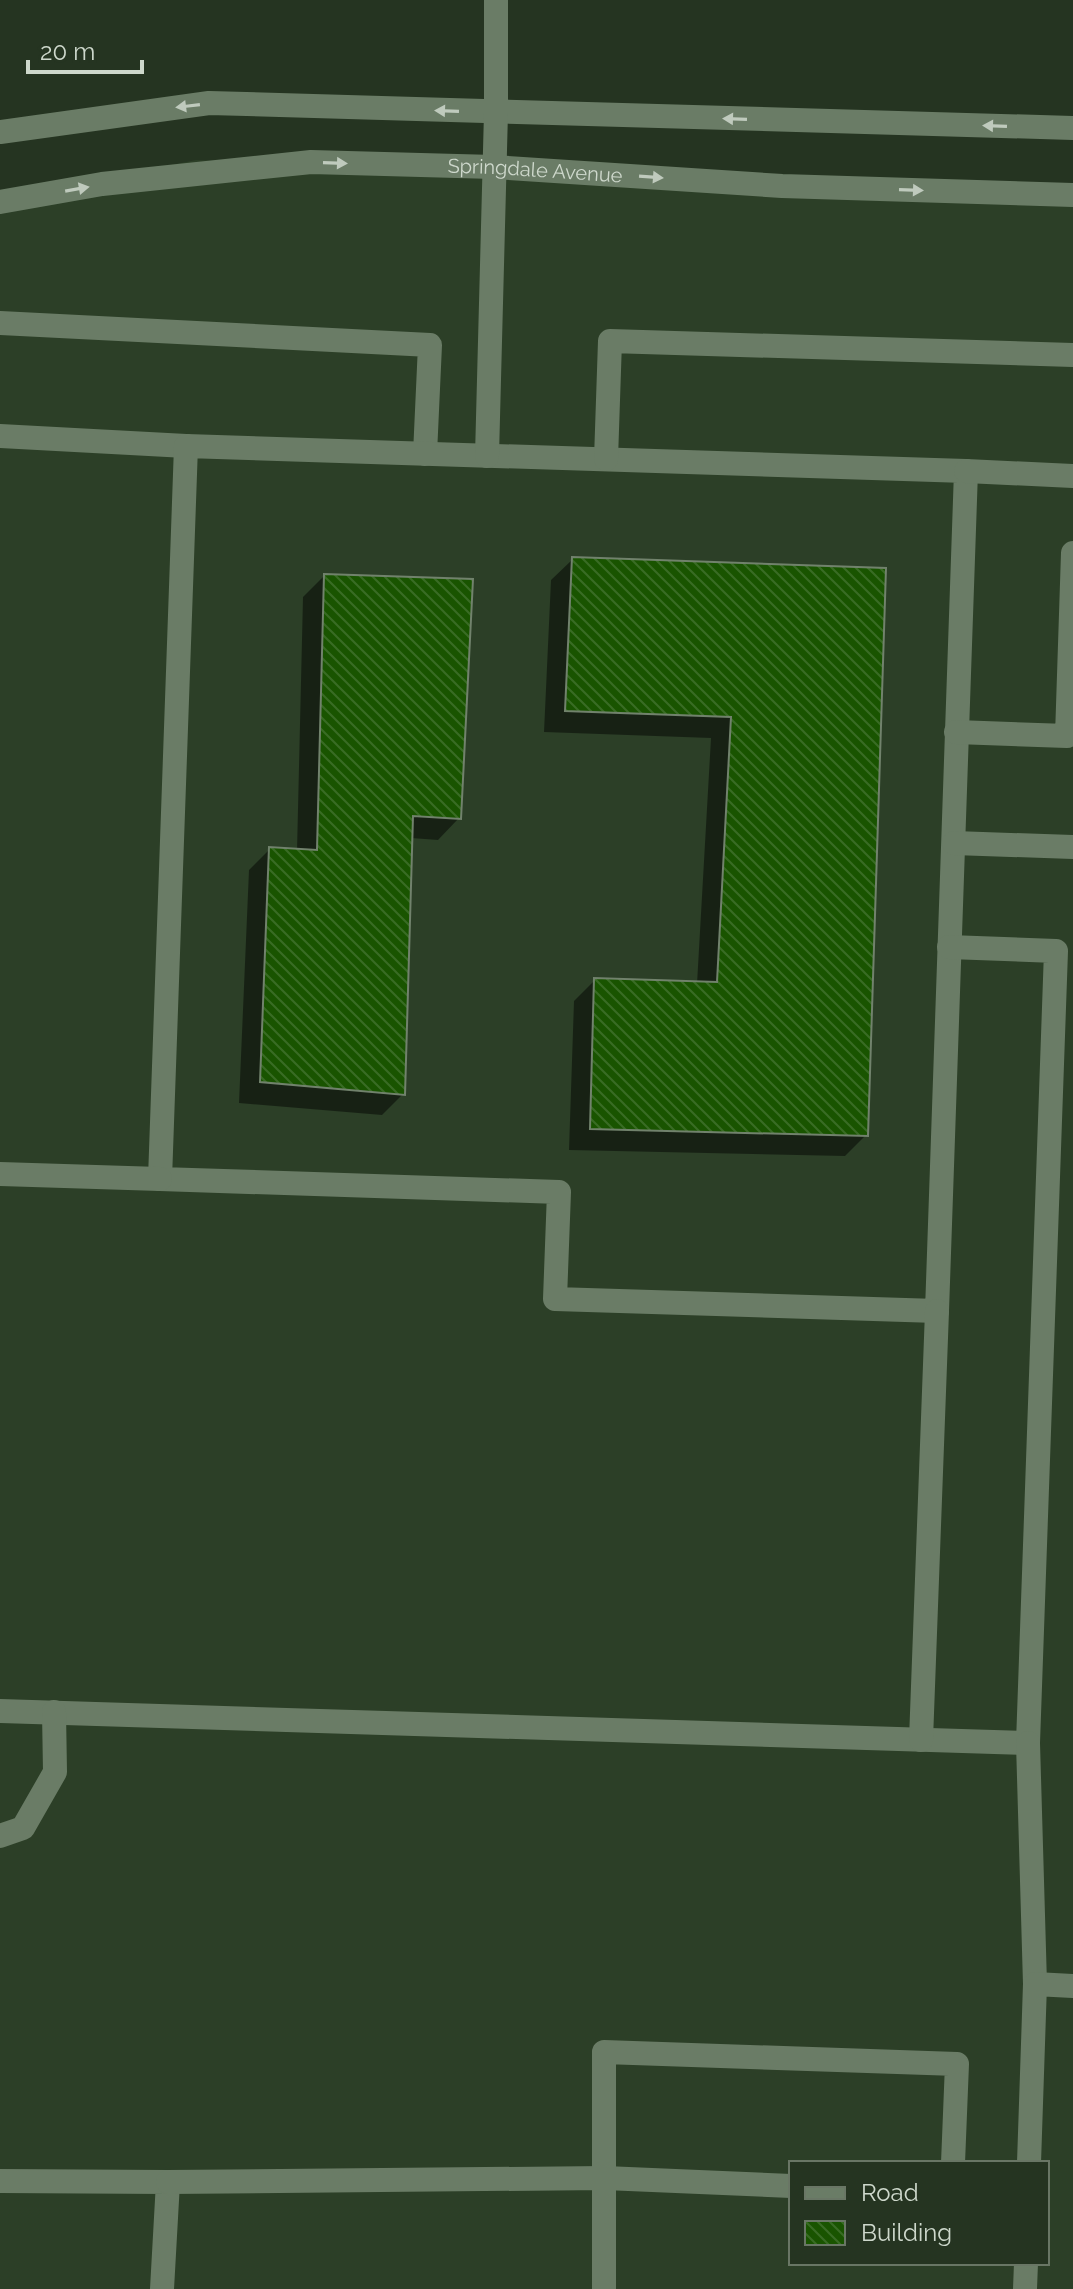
<svg xmlns="http://www.w3.org/2000/svg" width="1073" height="2289" viewBox="0 0 1073 2289" font-family="Raleway,sans-serif">
  <style>
    .built { fill: #2c3f27; fill-rule: evenodd }
    .shadow { fill: #0007 }
    .building { fill: url(#building-back-hatch); stroke: #71826c; stroke-width: 2 }
    .lines { fill: none; stroke-linecap: round; stroke-linejoin: round }
    .minor { stroke: #6a7c66; stroke-width: 24 }
    .oneway { fill: #bfcabd }
    .labels { text-anchor: middle; stroke-width: 6; stroke-linejoin: round; paint-order: stroke }
    .street-label { font-size: 20px; fill: #ced8cc; stroke: #253421 }
  </style>
  <defs>
    <pattern id="building-back-hatch" width="6" height="6" patternUnits="userSpaceOnUse" patternTransform="scale(2)"><rect width="6" height="6" fill="#195400"/><path d="M-1 5l2 2M0 0l6 6M5-1l2 2" fill="none" stroke="#396c24"/></pattern>
  </defs>
  <rect width="100%" height="100%" fill="#253421"/>
  <path class="built" d="M196,160L1073,188V2289H0V199ZM791,2163H1047V2263H791Z"/>
  <path class="shadow" d="M573,559L884,570L866,1135L845,1156L569,1150L574,1001L595,980L697,984L711,738L544,732L551,580Z
    M324,576L459,818L438,840L411,838L403,1094L382,1115L239,1103L249,870L270,849L297,851L303,597Z"/>
  <path class="building" d="M572,557L886,568L868,1136L590,1129L594,978L717,982L731,717L565,711Z
    M324,574L473,579L461,819L413,816L405,1095L260,1082L269,847L317,850Z"/>
  <g class="lines">
    <g class="minor">
      <path d="M0,132L209,103L1073,128"/>
      <path id="s1" d="M0,202L102,184L311,162L494,167L782,186L1073,195"/>
      <path d="M0,323L430,345L425,454"/>
      <path d="M0,436L186,446"/>
      <path d="M186,446L966,471L937,1311L555,1299L559,1192L160,1179Z"/>
      <path d="M487,456L496,112V0"/>
      <path d="M606,459L610,341L1073,355"/>
      <path d="M966,471L1073,476"/>
      <path d="M956,732L1067,736L1073,553"/>
      <path d="M954,843L1073,847"/>
      <path d="M0,1174L160,1179"/>
      <path d="M0,1711L1028,1743L1056,951L949,947"/>
      <path d="M921,1740L937,1311"/>
      <path d="M1028,1743L1035,1984"/>
      <path d="M0,1836L23,1828L55,1772L54,1712"/>
      <path d="M1029,2163L1035,1984L1073,1986"/>
      <path d="M0,2181L168,2182L162,2289"/>
      <path d="M168,2182L605,2178L791,2186"/>
      <path d="M604,2289V2052L957,2064L953,2163"/>
      <path d="M1025,2289L1026,2263"/>
    </g>
  </g>
  <defs><path id="oneway-solid" d="M-6-.8H1V-3.2L6.5 0L1 3.2V.8H-6Z" transform="scale(2)"/></defs>
  <g class="oneway">
    <use href="#oneway-solid" transform="translate(188 106) rotate(173)"/>
    <use href="#oneway-solid" transform="translate(447 111) rotate(-178)"/>
    <use href="#oneway-solid" transform="translate(735 119) rotate(-178)"/>
    <use href="#oneway-solid" transform="translate(995 126) rotate(-178)"/>
    <use href="#oneway-solid" transform="translate(335 163) rotate(2)"/>
    <use href="#oneway-solid" transform="translate(651 177) rotate(4)"/>
    <use href="#oneway-solid" transform="translate(77 189) rotate(-10)"/>
    <use href="#oneway-solid" transform="translate(911 190) rotate(2)"/>
  </g>
  <g class="labels">
    <g class="street-label">
      <text dy="7" stroke="none"><textPath href="#s1" startOffset="538">Springdale Avenue</textPath></text>
    </g>
  </g>
  <rect x="789" y="2161" width="260" height="104" fill="#253421" stroke="#697665" stroke-width="2"/>
  <rect x="805" y="2187" width="40" height="12" fill="#6a7c66" stroke="#697665" stroke-width="2"/>
  <text x="861" y="2201" font-size="24" fill="#ced8cc">Road</text>
  <rect x="805" y="2221" width="40" height="24" fill="url(#building-back-hatch)" stroke="#697665" stroke-width="2"/>
  <text x="861" y="2241" font-size="24" fill="#ced8cc">Building</text>
  <path d="M28 60v12h114v-12" fill="none" stroke="#ced8cc" stroke-width="4"/>
  <text x="40" y="60" font-size="24" fill="#ced8cc" stroke="#253421" stroke-width="6" paint-order="stroke">20 m</text>
</svg>
